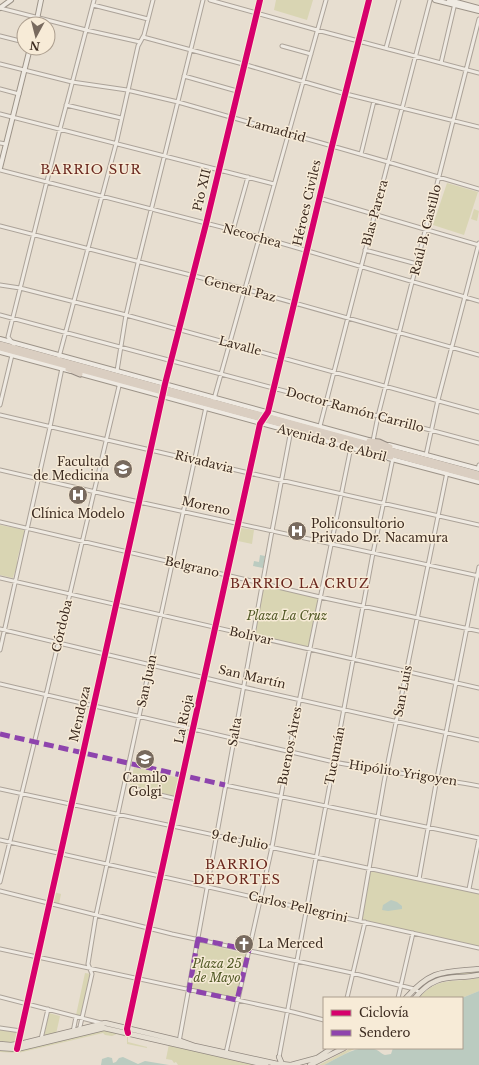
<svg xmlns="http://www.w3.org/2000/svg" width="479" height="1065" viewBox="0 0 479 1065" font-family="'Libre Baskerville',serif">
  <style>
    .green { fill: #d9d5b3 }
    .water { fill: #bbcbc0 }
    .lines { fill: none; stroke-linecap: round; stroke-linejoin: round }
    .street-casing { stroke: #aca399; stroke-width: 5 }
    .secondary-casing { stroke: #9c9388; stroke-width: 6 }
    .primary-casing { stroke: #928980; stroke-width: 6 }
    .highway-casing { stroke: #928980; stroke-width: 7 }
    .street { stroke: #efeae2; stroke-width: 3 }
    .secondary { stroke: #efeae2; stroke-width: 4 }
    .primary { stroke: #e6dfd3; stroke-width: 4.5 }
    .highway { stroke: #dacec1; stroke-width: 5 }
    .quiet { stroke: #8e44ad; stroke-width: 5; stroke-dasharray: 10 5; stroke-linecap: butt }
    .cycleway-casing { stroke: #f7ebd7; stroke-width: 8 }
    .cycleway { stroke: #d6006c; stroke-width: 6 }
    .labels { text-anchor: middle; stroke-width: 3; stroke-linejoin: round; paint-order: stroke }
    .street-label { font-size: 12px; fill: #3c2b20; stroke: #f7ebd7 }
    .poi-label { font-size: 12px; fill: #3c2b20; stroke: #f7ebd7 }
    .park-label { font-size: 12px; font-style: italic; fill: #515926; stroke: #f7ebd7 }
    .neighbourhood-label { font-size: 13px; letter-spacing: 1px; fill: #6a271e; stroke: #f7ebd7 }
  </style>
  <rect width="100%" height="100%" fill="#e7ded0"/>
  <path class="green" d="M276,0H313L307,20L274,10Z
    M447,183L478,192L464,235L433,225Z
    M474,209L479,211L477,221L471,219Z
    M0,525L25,530L17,560C19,567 14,572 13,578L0,575Z
    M241,528L254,530L252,544L238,541Z
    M268,585L316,596L319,600L309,645L306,647L257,635L256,632L257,626L256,625L258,620L263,588Z
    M134,767L179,778L175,796L130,785Z
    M370,870L479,893V947L361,920Z
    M54,892L61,894L59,904L52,902Z
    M198,942L246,954L236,999L190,990Z
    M479,970V973L443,976L435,979L422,988L420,986L438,974Z
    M85,973L91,974L81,1016L76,1015Z
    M479,978V991L462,998H419C438,976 454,983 479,978Z
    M49,1013L60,1016L56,1034L44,1036Z
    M0,1029L19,1032L17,1042L13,1043L0,1041Z
    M106,1029L128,1035V1042L147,1047V1048L127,1044V1037L117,1034L112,1036L105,1035L103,1033L18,1053L0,1052V1049L11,1051Z
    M169,1044L255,1065H178L176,1062L174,1063L172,1060L166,1059Z
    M351,1048H356L324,1065H319Z"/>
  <path class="water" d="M260,555L265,556L263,568L253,566L254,561L259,562Z
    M391,900L397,902L402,906V909L388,911L382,910L383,905Z
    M479,991V1065H324C339,1058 357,1044 374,1049C379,1050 381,1054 385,1055L391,1054L393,1048H462V998Z
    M108,1057L112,1058L113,1063L116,1062L119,1058L123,1057L138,1064L145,1061L169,1065H101L102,1059Z"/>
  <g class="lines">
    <defs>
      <path id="street" d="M210,0L317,30L479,73
        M93,5L148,19
        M0,8L86,30L140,42
        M0,36L24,42
        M143,37L243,64L346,94L479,127
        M282,46L311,54
        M386,48L399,0
        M441,63L455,3
        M0,64L72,82L127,90L178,102L388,162L479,189
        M184,76L237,91
        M0,89L19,94
        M66,105L121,118
        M0,114L274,184
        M0,143L6,144
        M361,154L374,101
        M0,170L260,237L479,301
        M319,198L479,245
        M0,226L245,289L479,355
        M233,230L248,177
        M365,250L417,264
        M0,285L20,288L126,315L479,412
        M0,315L479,443
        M13,349L14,345L8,337L60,129L94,0
        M59,357L116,144L138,46L144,35L153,0
        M117,371L126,315L138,263L203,0
        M164,385L206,224L260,0
        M214,399L326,0
        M0,405L12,355
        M267,414L282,358L332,146L369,0
        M0,415L249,473L479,525
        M320,426L430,0
        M373,441L378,416L479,19
        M426,455L438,400L479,243
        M478,469L479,465
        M0,470L139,502L479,576
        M0,522L320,597L479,631
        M0,578L479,688
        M0,629L243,687L479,740
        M0,650L50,427L62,368
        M0,684L334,762C382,771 431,777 479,786
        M225,785L479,838
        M0,789L479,892
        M135,789L177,799
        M0,840L479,948
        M419,879L437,778L479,567
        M0,882L46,695L120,382
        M469,889L479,839
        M0,891L172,934L352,973L414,989L419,992
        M360,921L384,782L447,472
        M0,949L293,1012L324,1020
        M0,997L101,1023
        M347,998L365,922
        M398,998L413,933
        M0,1028L21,1031
        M79,1031L92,974L88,964L96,915L206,407
        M73,1032L76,1017
        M128,1033V1027C171,826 216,625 260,424L261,421
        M41,1039L48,1009
        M179,1042L272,531L291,430
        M17,1049L139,502L162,394
        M226,1053L272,847L289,751L351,447
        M279,1057L373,553L393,458"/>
      <path id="secondary" d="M435,0L479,11
        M449,0L479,8
        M0,8L11,0
        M36,24L41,0
        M0,168L30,48
        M0,339L372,441
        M0,352L71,371
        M78,373L378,455
        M389,445L479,469
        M388,458L479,482"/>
      <path id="primary" d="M406,998C432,969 443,972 479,969
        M415,998C436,972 451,980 479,975
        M0,1044L11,1045L24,1043L105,1023L181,1041L195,1046L282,1065
        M0,1048L17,1049L104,1028L266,1065
        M279,1057L282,1064L290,1065
        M291,1065L317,1058L332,1048
        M310,1065L344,1048"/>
      <path id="highway" d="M0,344L479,474
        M0,348L479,478
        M68,369L80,374
        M369,441L379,442L390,447
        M376,455L391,457"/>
    </defs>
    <use href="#street" class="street-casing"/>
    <use href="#secondary" class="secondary-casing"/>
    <use href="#primary" class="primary-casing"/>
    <use href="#highway" class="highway-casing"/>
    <use href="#street" class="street"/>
    <use href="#secondary" class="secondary"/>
    <use href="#primary" class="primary"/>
    <use href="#highway" class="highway"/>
    <path class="quiet" d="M0,734L225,785
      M198,939L249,950L237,1000L189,990Z"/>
    <defs>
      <path id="cycleway" d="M128,1033L127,1029L138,978L260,424L268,412L332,146L369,0
        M17,1049L139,502L165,384L206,224L260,0"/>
    </defs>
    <use href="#cycleway" class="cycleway-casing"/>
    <use href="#cycleway" class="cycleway"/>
  </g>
  <defs>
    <symbol id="university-disc" viewBox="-11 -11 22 22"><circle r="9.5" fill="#786a5e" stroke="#f7ebd7"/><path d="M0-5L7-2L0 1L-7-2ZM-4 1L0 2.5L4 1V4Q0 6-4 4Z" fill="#fff"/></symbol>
    <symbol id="hospital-disc" viewBox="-11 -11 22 22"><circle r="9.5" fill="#786a5e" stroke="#f7ebd7"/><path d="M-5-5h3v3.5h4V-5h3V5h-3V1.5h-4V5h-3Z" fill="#fff"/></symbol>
    <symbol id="church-disc" viewBox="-11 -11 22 22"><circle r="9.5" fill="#786a5e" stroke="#f7ebd7"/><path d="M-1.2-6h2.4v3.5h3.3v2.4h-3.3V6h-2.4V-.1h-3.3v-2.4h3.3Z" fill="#fff"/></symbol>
  </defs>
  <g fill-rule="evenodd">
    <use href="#university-disc" x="112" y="458" width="22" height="22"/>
    <use href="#hospital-disc" x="67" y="484" width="22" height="22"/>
    <use href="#hospital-disc" x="286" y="520" width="22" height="22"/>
    <use href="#university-disc" x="134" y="748" width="22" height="22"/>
    <use href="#church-disc" x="233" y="933" width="22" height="22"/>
  </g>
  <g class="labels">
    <g class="street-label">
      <text transform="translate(276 130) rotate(16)" y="4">Lamadrid</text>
      <text transform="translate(202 190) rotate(-77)" y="4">Pio XII</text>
      <text transform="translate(307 203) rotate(-77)" y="4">Héroes Civiles</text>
      <text transform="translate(375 213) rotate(-75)" y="4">Blas Parera</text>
      <text transform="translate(426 230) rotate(-76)" y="4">Raúl B. Castillo</text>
      <text transform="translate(252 236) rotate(15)" y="4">Necochea</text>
      <text transform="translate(240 289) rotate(14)" y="4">General Paz</text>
      <text transform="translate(240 346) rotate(15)" y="4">Lavalle</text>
      <text transform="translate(355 410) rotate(15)" y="4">Doctor Ramón Carrillo</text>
      <text transform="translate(332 443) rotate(15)" y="4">Avenida 3 de Abril</text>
      <text transform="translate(204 462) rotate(14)" y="4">Rivadavia</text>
      <text transform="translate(206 506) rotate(12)" y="4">Moreno</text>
      <text transform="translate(192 567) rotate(13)" y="4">Belgrano</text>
      <text transform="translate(62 626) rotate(-77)" y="4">Córdoba</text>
      <text transform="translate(251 636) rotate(13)" y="4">Bolívar</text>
      <text transform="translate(252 677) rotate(13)" y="4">San Martín</text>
      <text transform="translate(147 681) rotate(-78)" y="4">San Juan</text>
      <text transform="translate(403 691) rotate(-79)" y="4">San Luis</text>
      <text transform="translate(80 714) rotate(-77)" y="4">Mendoza</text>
      <text transform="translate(184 719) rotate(-78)" y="4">La Rioja</text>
      <text transform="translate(235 732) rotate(-80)" y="4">Salta</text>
      <text transform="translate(290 746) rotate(-79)" y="4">Buenos Aires</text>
      <text transform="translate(335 756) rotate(-79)" y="4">Tucumán</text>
      <text transform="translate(403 773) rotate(9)" y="4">Hipólito Yrigoyen</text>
      <text transform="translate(240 840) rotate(12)" y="4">9 de Julio</text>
      <text transform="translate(298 907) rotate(13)" y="4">Carlos Pellegrini</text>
    </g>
    <g class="poi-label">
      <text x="109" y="466" text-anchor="end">Facultad<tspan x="109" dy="14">de Medicina</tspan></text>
      <text x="78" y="518">Clínica Modelo</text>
      <text x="311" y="528" text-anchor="start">Policonsultorio<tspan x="311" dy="14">Privado Dr. Nacamura</tspan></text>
      <text x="145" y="782">Camilo<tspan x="145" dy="14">Golgi</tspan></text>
      <text x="258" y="948" text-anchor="start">La Merced</text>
    </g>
    <g class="park-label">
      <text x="287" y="620">Plaza La Cruz</text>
      <text x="217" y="968">Plaza 25<tspan x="217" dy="14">de Mayo</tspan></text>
    </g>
    <g class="neighbourhood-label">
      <text x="91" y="174">BARRIO SUR</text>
      <text x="300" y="588">BARRIO LA CRUZ</text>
      <text x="237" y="869">BARRIO<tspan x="237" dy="15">DEPORTES</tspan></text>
    </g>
  </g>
  <rect x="323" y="997" width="140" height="52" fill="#f7ebd7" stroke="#ac9e8e"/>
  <rect x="331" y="1010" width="20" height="6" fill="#d6006c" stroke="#ac9e8e"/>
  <text x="359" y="1017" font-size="12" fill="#3c2b20">Ciclovía</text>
  <rect x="331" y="1030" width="20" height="6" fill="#8e44ad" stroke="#ac9e8e"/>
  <text x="359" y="1037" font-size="12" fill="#3c2b20">Sendero</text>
  <g transform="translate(36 36) rotate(187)"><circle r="19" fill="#f7ebd7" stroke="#ac9e8e"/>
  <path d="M0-3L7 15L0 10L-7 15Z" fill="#786a5e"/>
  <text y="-6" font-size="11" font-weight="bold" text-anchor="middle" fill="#3c2b20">N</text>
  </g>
</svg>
